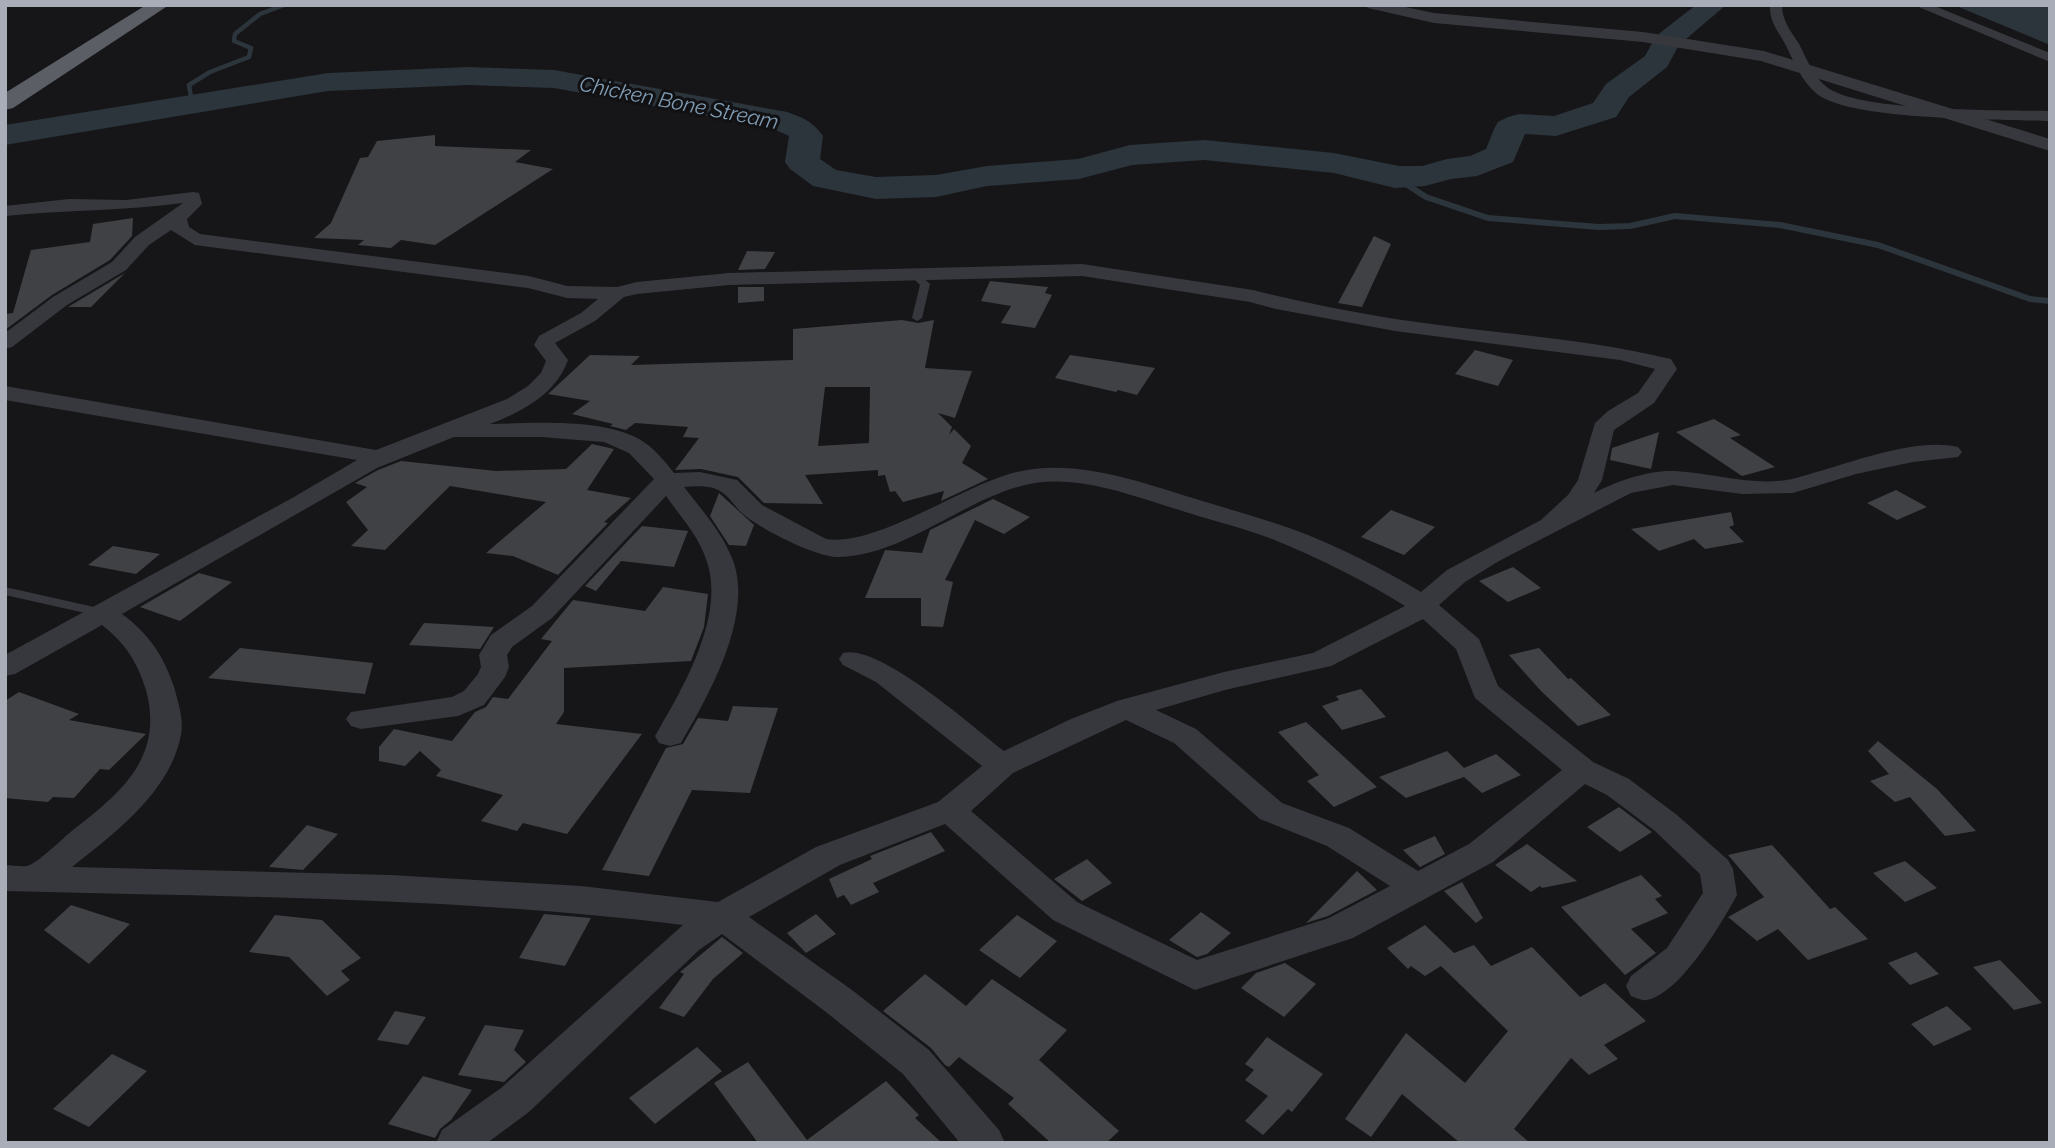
<svg xmlns="http://www.w3.org/2000/svg" width="2055" height="1148" viewBox="0 0 2055 1148" font-family="Raleway,sans-serif">
  <style>
    .water { fill: #2c353c }
    .lines { fill: none; stroke-linecap: round; stroke-linejoin: round }
    .stream-far1 { stroke: #2c353c; stroke-width: 4.5 }
    .stream { stroke: #2c353c; stroke-width: 6 }
    .river { fill: #2c353c; fill-rule: evenodd }
    .building { fill: #404145; fill-rule: evenodd }
    .service { fill: #37383d; fill-rule: evenodd }
    .minor { fill: #37383d; fill-rule: evenodd }
    .tertiary { fill: #37383d; fill-rule: evenodd }
    .trunk { fill: #5b5e65; fill-rule: evenodd }
    .labels { text-anchor: middle; stroke-width: 6; stroke-linejoin: round; paint-order: stroke }
    .far-water-label { font-size: 21px; font-style: italic; fill: #7f9bb3; stroke: #111113 }
  </style>
  <rect width="100%" height="100%" fill="#161618"/>
  <path class="water" d="M1954,5H2050V45Z"/>
  <g class="lines">
    <path class="stream-far1" d="M192,103L189,85L210,72L249,57L251,48L234,41L235,34L260,14L284,5"/>
    <path class="stream" d="M1395,177L1426,197L1488,218L1599,227L1630,226L1675,216L1780,225L1878,245L2030,299L2050,301"/>
    <path class="river" d="M1696,5H1726L1679,45L1667,67L1629,97L1616,117L1556,136L1525,134L1513,162L1477,176L1451,179L1425,186L1395,188L1334,173L1204,160L1132,165L1079,179L987,186L936,197L876,199L813,186L790,169L785,162L789,136L769,127L554,88L469,85L328,91L5,145V125L328,73L469,67L554,70L787,112C804,118 812,121 823,136L820,159L836,170L876,177L936,175L987,166L1078,159L1130,145L1204,140L1334,153L1399,166H1422L1447,159L1470,156L1486,149L1494,129L1498,122L1508,117L1519,114L1554,116L1593,103L1606,84L1645,56L1656,36Z"/>
  </g>
  <path class="building" d="M435,135V146L531,150L515,162L553,169L435,245L401,240L391,248L358,245L364,240L314,238L331,223L360,158L368,157L377,141Z
    M133,218L132,236L110,260L52,295L5,330V314L13,313L31,250L90,242L93,224Z
    M1374,236L1391,244L1362,307L1338,303Z
    M747,251L775,252L765,269L738,270Z
    M125,273L91,307H68Z
    M990,281L1048,287L1045,293L1052,295L1035,328L1001,323L1011,306L981,301Z
    M738,287H764V301L738,303Z
    M902,320L918,323L934,320L925,368L972,371L955,418L938,413L952,427L949,435L954,429L971,446L962,463L988,479L941,501L944,491L903,502L895,491L890,492L885,475L878,476V470L805,475L823,504L764,503L738,477L701,469L675,470L699,438L683,437L688,427L635,423L626,430L610,426L613,424L572,414L590,401L548,394L590,355L640,356L631,365L793,360V329ZM825,387H870L869,443L818,446Z
    M1475,350L1513,360L1498,386L1455,374Z
    M1070,355L1111,361L1155,368L1137,395L1118,390L1116,392L1055,378Z
    M1714,419L1741,435L1730,438L1775,467L1742,476L1676,432Z
    M1659,432L1651,469L1610,460L1612,448Z
    M592,444L614,449L587,490L631,498L604,522L608,523L558,575L513,556L486,553L546,502L450,486L385,550L351,546L368,530L346,502L367,487L355,483L378,470L401,461L496,471L566,469Z
    M1896,490L1927,507L1897,520L1867,503Z
    M719,493L754,525L746,546L729,545L710,516Z
    M993,499L1030,517L1004,534L975,520L945,580L953,582L943,627L921,626V598H865L885,550L922,553L930,530Z
    M1391,510L1435,527L1404,555L1361,537Z
    M1731,512L1734,525L1729,527L1744,542L1705,549L1694,539L1659,551L1631,529Z
    M642,526L688,531L674,567L621,561L596,591L585,586Z
    M113,546L160,554L136,574L88,565Z
    M1513,567L1541,588L1508,602L1479,581Z
    M199,573L232,582L180,621L140,607Z
    M663,587L708,594L704,627L691,661L564,668V712L556,724L642,734L567,834L523,823L517,831L481,821L503,795L436,776L441,770L420,751L405,766L379,761V747L394,729L452,741L475,712L486,707L493,697L508,699L552,641L541,639L573,600L645,611Z
    M424,623L461,625L494,627L480,649L409,645Z
    M240,648L373,663L365,694L208,678Z
    M1539,648L1568,679L1571,678L1611,715L1578,726L1541,691L1509,655Z
    M1361,689L1386,717L1342,730L1322,706L1339,700L1336,696Z
    M19,692L79,714L69,720L146,734L109,770L100,769L74,798L53,797L48,802L5,798V701Z
    M733,706L778,708L750,793L692,790L649,876L602,870L666,748L683,744L698,718L728,721Z
    M1306,722L1377,787L1334,807L1307,781L1319,775L1278,732Z
    M1878,741L1937,789L1976,831L1945,836L1910,797L1895,802L1870,781L1889,774L1868,751Z
    M1447,751L1464,768L1496,754L1521,775L1482,793L1464,777L1406,798L1379,777Z
    M1619,807L1652,832L1620,852L1587,827Z
    M307,825L338,834L303,870L269,867Z
    M931,832L945,851L873,883L879,892L851,905L844,895L837,898L829,879L872,859L870,856Z
    M1435,836L1445,854L1420,867L1403,850Z
    M1527,844L1577,881L1542,888L1540,886L1531,892L1495,865Z
    M1772,845L1830,909L1835,907L1868,939L1808,960L1778,929L1757,941L1728,917L1764,897L1728,855Z
    M1087,859L1112,883L1082,901L1054,879Z
    M1905,861L1937,888L1905,902L1873,873Z
    M1357,871L1377,890L1328,916L1306,923Z
    M1641,875L1662,896L1655,899L1668,913L1631,929L1656,953L1625,975L1561,907Z
    M1462,882L1483,918L1476,923L1444,891Z
    M71,905L130,924L89,964L44,930Z
    M1201,912L1231,933L1207,954L1197,957L1169,940Z
    M544,914L591,918L565,966L519,958Z
    M816,914L836,934L806,953L787,933Z
    M275,915L322,920L361,958L341,971L350,980L327,996L289,957L249,952Z
    M1017,915L1057,941L1020,978L979,950Z
    M1425,925L1454,953L1474,945L1491,966L1532,947L1580,997L1605,983L1646,1021L1604,1045L1618,1059L1589,1075L1571,1058L1514,1129L1530,1143H1460L1402,1094L1371,1137L1345,1119L1406,1033L1465,1083L1508,1031L1441,966L1425,976L1411,966L1408,969L1387,948Z
    M722,937L743,953L713,979L684,1017L659,1008L684,974L680,972Z
    M1916,952L1939,974L1910,985L1888,963Z
    M2000,960L2042,1003L2014,1010L1973,967Z
    M1285,963L1316,984L1284,1017L1241,988L1256,973Z
    M925,974L966,1006L992,979L1067,1030L1039,1060L1119,1131L1106,1143H1051L1008,1104L1014,1098L959,1057L949,1067L945,1065L931,1048L883,1011Z
    M1947,1006L1972,1029L1934,1046L1911,1024Z
    M395,1011L426,1017L408,1045L377,1040Z
    M485,1025L524,1030L514,1050L526,1062L504,1082L458,1075Z
    M1267,1037L1323,1074L1292,1112L1288,1109L1263,1135L1245,1121L1268,1096L1245,1080L1254,1070L1245,1064Z
    M697,1047L722,1071L655,1124L629,1098Z
    M112,1054L147,1071L89,1127L53,1109Z
    M748,1062L807,1140L886,1081L919,1115L915,1118L942,1143H758L714,1083Z
    M423,1076L472,1090L451,1120L440,1129L435,1138L388,1124Z"/>
  <g class="lines">
    <path class="service" d="M474,5H516L513,7Z
      M908,271L919,274L930,284L922,318L917,321L912,318L920,285L913,278L905,276V272Z
      M5,587L103,609L109,613L103,617L5,595Z"/>
    <path class="minor" d="M1770,5H1782C1782,21 1791,31 1799,44C1807,59 1813,77 1828,88C1862,112 2003,110 2050,111V121C2001,119 1851,121 1817,94C1801,81 1794,61 1785,44C1778,31 1769,21 1770,5Z
      M1914,5H1932L2050,53V62Z
      M193,192L199,193L202,204L187,219L189,227L200,234L529,276L567,286L617,287L637,282L729,273L1082,264L1253,290C1300,302 1347,311 1395,319C1487,333 1580,337 1671,359L1677,369L1654,403L1614,430L1602,480L1594,493C1617,481 1648,470 1675,471C1714,473 1753,487 1792,479C1837,468 1913,436 1958,447L1962,452L1958,457L1913,462L1856,474L1793,493L1742,494L1673,485L1631,493L1499,561L1465,582L1439,605L1479,639L1498,686L1593,762L1629,779L1677,815L1728,860L1733,869L1737,895C1721,924 1681,993 1647,1000C1642,1001 1637,998 1631,996L1626,986L1631,976L1667,948L1703,893L1700,874L1655,831L1607,795L1585,784L1493,862L1353,938L1195,990L1053,920L945,824L840,865L749,917L852,990L929,1050L999,1130L1005,1143H960L903,1074L826,1012L722,934L699,950L529,1112L487,1143H436L442,1130L501,1088L683,925C458,897 231,897 5,891V865C12,865 20,867 27,866C37,864 63,838 73,830C122,792 164,757 146,690C137,661 125,643 102,625L15,674L5,676V655L294,497L357,460L5,400V386L376,450L507,399L528,386L541,373L546,361L534,345L539,336L581,313L598,299L567,298L528,288L195,245L171,230L149,245L126,270L67,305L12,347L5,349V333L53,297L112,262L135,237L183,203C124,211 65,210 5,216V206L69,199L126,200ZM1082,276L1250,302L1276,309L1395,331L1620,360L1655,369L1638,393L1608,411L1595,423L1578,480L1568,495L1541,520L1447,570L1421,592C1381,568 1336,545 1292,529C1261,518 1228,509 1196,499C1136,481 1071,456 1009,474C958,489 874,547 826,539L762,505L737,480L700,472L674,473C664,460 653,447 639,439C601,418 532,423 490,424C523,411 555,395 568,360L555,343L595,321L624,297L637,294L729,285ZM454,437H541L604,442L629,453L654,479L532,606L491,635L479,655L481,667L478,674L464,691L452,697L351,712L346,719L351,726L361,729L458,716L484,705L505,677L509,667L507,655L512,647L552,618L666,496C680,516 698,535 706,559C727,615 682,689 655,736L659,743L670,746L681,743C709,695 755,614 732,558C721,531 701,509 684,487C695,486 711,485 720,491C729,496 735,507 743,514C761,529 815,557 839,557C901,556 961,502 1021,486C1072,472 1127,494 1176,509C1209,520 1245,528 1277,541C1321,559 1365,581 1405,606L1313,653L1224,672L1117,701L1071,719L1004,751C973,727 879,643 843,653L839,659L843,665L876,682L982,766L938,802L816,847L718,902L581,886L391,875L72,867C115,833 170,792 181,735C184,719 178,702 174,687C164,656 148,633 122,614L377,468ZM1423,619L1456,649L1475,698L1562,770L1469,844L1418,871L1349,828L1282,803L1196,729L1156,710L1225,690L1331,666ZM1126,720L1174,743L1260,819L1327,846L1390,886L1329,918L1197,960L1077,902L971,811L1013,773Z"/>
    <path class="tertiary" d="M1365,5H1396L1434,13L1643,32L1764,51L2050,139V151L1761,61L1643,42L1434,23L1368,8Z"/>
    <path class="trunk" d="M146,5H169L13,108L5,110V93Z"/>
  </g>
  <g class="labels">
    <g class="far-water-label">
      <text transform="translate(679 103) rotate(11)" y="7">Chicken Bone Stream</text>
    </g>
  </g>
  <rect width="2055" height="1148" fill="none" stroke="#a8adb8" stroke-width="14"/>
</svg>
